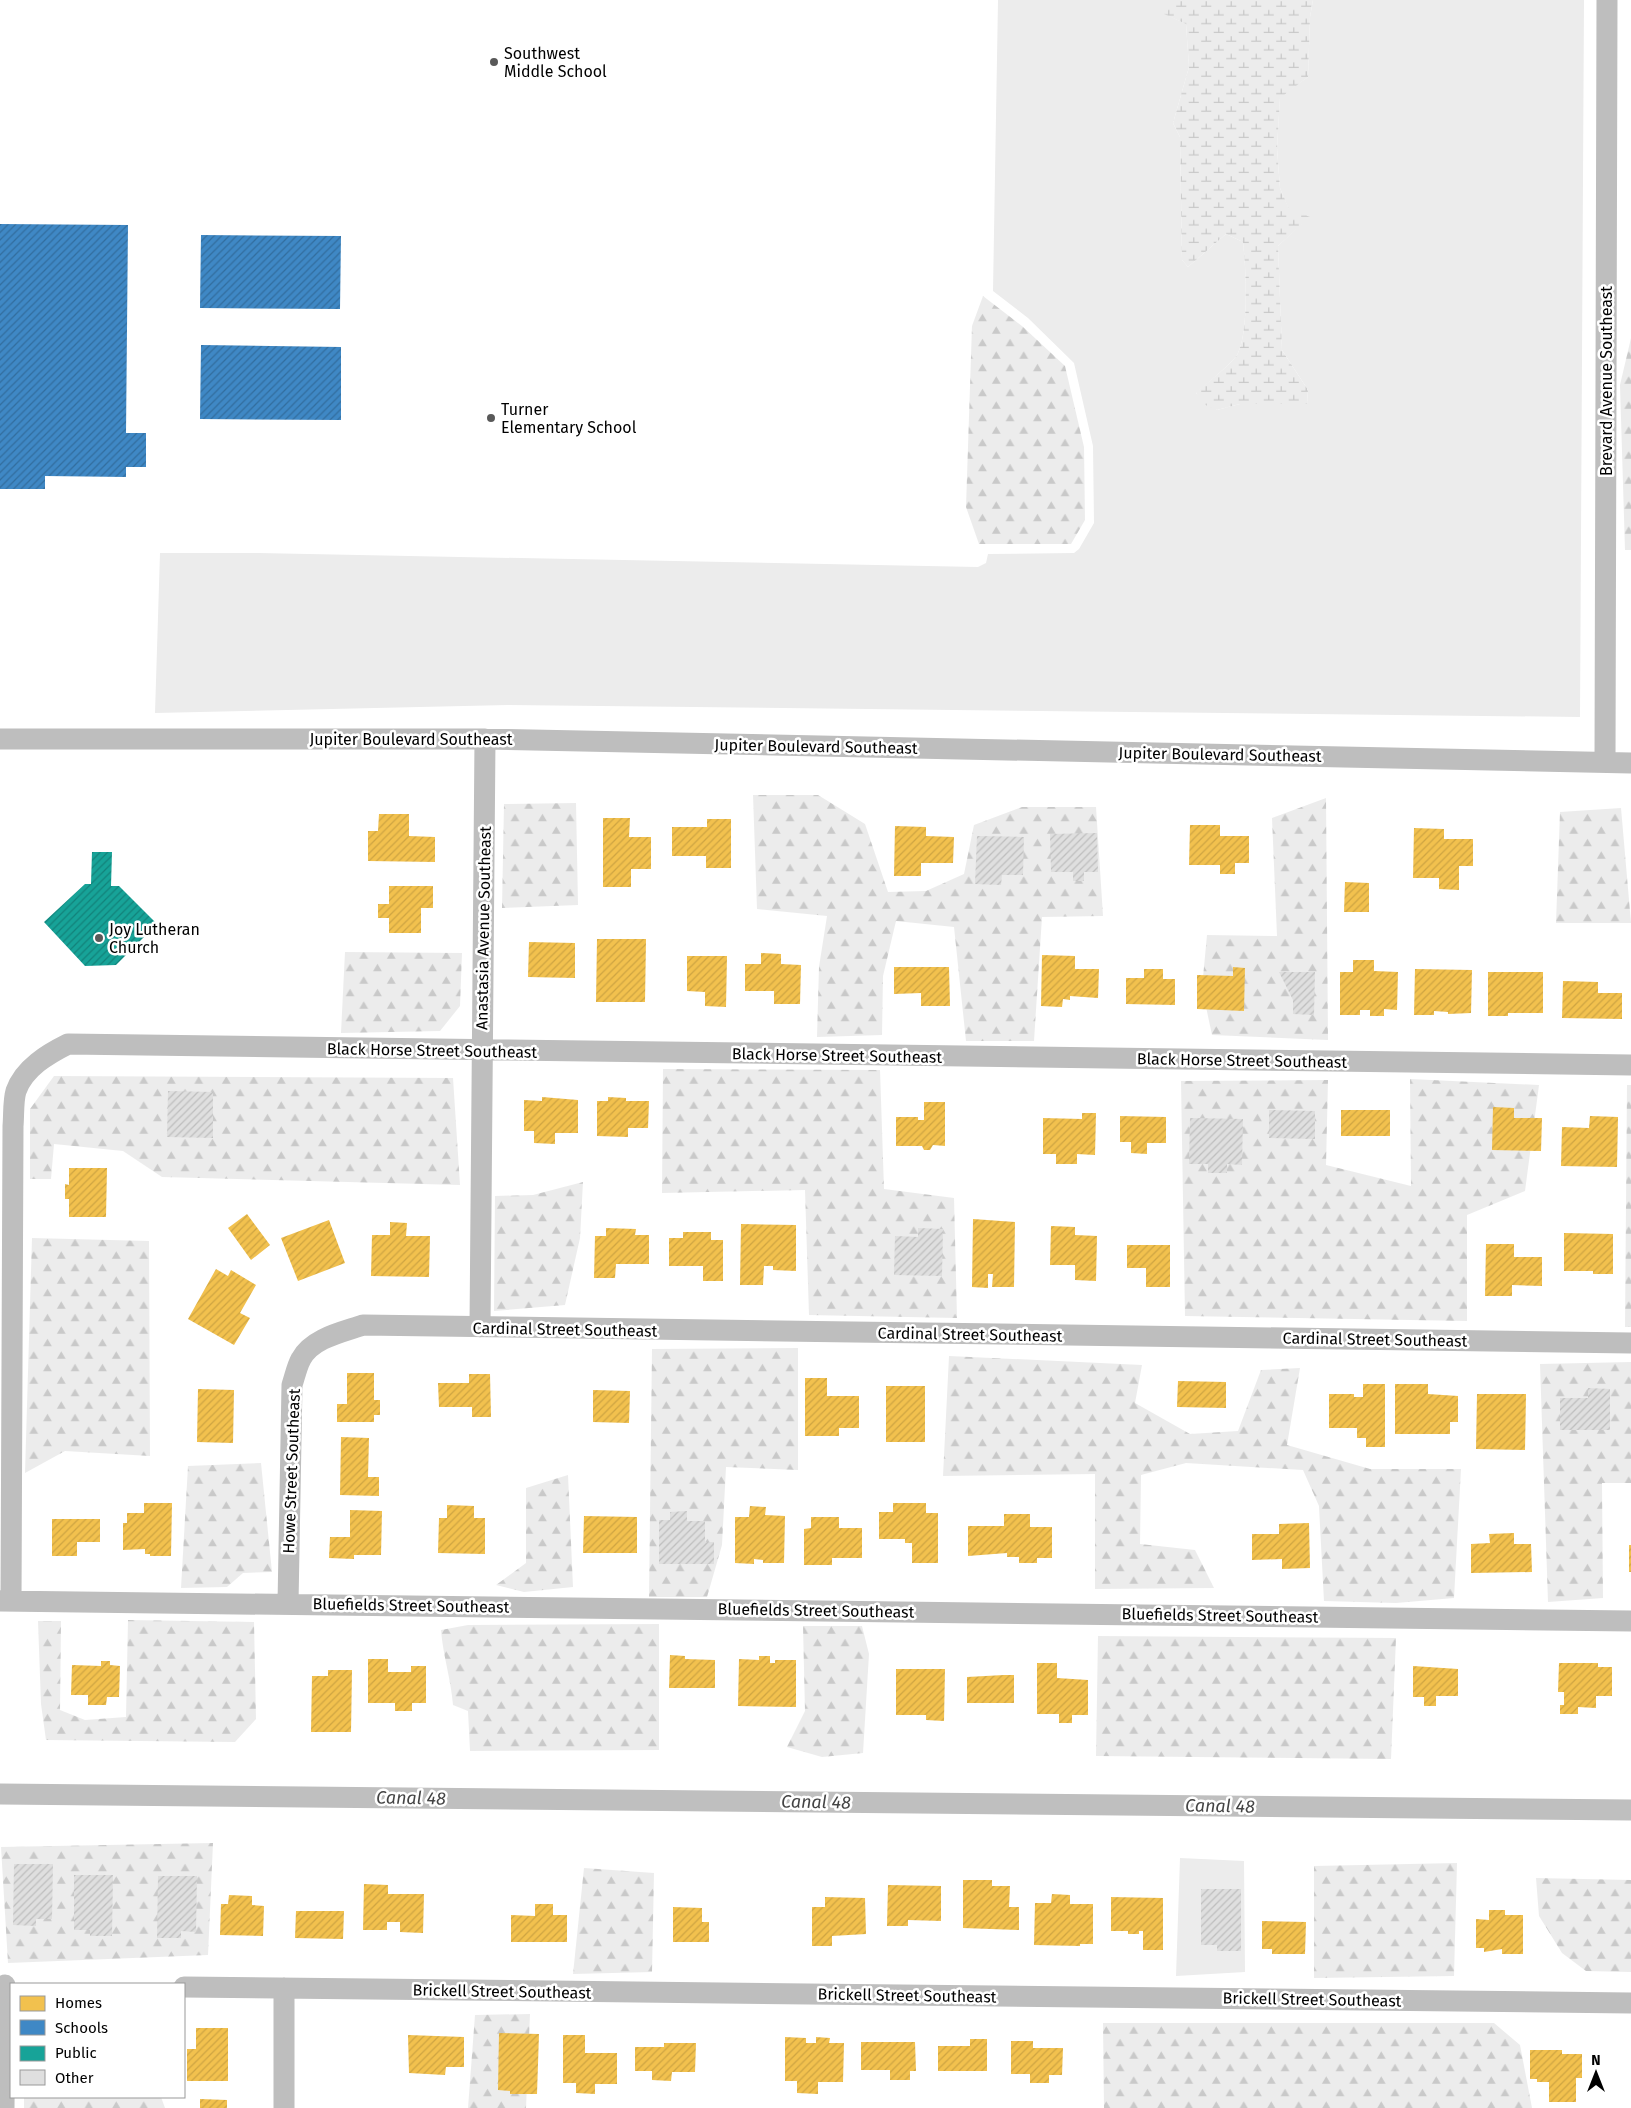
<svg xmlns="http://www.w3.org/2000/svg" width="1631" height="2108" viewBox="0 0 1631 2108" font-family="'Fira Sans',sans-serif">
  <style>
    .grass { fill: #ececec }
    .forest { fill: url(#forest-firs) }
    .wetland { fill: url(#wetland-marsh) }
    .homes { fill: url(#homes-hatch) }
    .schools { fill: url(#schools-hatch) }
    .public { fill: url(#public-hatch) }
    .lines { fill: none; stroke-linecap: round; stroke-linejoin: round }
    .canal { stroke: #bfbfbf; stroke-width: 21 }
    .building { fill: url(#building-hatch) }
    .minor { stroke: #bebebe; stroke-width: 21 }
    .poi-dot { fill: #595959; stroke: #fff; stroke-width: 2 }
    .labels { text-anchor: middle; stroke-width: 5; stroke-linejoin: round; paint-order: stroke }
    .poi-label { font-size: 16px; fill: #000; stroke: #fff; text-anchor: start }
    .street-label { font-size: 16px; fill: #000; stroke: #fff }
    .water-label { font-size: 18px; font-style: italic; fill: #444; stroke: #fff }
  </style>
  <defs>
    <pattern id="forest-firs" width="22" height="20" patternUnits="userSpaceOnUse" patternTransform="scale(1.25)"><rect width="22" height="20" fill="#ececec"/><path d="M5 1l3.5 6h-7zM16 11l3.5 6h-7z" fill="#c9c9c9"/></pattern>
    <pattern id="wetland-marsh" width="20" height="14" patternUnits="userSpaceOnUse" patternTransform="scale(1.25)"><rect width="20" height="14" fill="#ececec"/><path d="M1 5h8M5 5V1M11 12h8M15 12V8" fill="none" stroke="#c9c9c9"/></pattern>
    <pattern id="homes-hatch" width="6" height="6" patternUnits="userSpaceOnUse" patternTransform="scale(1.25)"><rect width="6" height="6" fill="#f2c14e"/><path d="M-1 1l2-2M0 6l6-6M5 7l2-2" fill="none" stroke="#cea442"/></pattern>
    <pattern id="schools-hatch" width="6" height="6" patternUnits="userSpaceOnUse" patternTransform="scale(1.25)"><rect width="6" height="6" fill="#3f88c5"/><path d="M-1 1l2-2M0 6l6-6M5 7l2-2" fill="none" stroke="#326d9e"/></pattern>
    <pattern id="public-hatch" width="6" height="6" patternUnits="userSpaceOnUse" patternTransform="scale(1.25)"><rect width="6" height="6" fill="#17a398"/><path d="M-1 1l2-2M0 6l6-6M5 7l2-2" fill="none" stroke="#12827a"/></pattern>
    <pattern id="building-hatch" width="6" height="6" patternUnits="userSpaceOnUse" patternTransform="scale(1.25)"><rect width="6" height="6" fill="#dfdfdf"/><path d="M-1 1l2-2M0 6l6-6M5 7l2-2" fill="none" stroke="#bebebe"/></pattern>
  </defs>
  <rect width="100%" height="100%" fill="#fff"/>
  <path class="grass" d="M998,0H1164L1165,14L1186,24L1189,67L1173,123L1180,137L1182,260L1188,267L1226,234L1243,242C1246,268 1249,330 1238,353C1235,361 1205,385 1196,393L1217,410L1240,404H1307L1308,390L1282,350L1278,246L1309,217L1289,210L1280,188L1277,148L1280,97L1308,77L1310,17L1313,0H1584L1580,717L508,705L155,713L160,553H258L978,567L986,563L988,554L1074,553L1079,549L1094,523L1093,446L1074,363L1028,318L993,291Z
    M1180,1858L1244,1861L1245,1972L1176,1976Z"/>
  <path class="forest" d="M983,296L1022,326L1065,366L1084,447L1085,520L1071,544H979L966,507L972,326Z
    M1631,338V550H1625L1620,385Z
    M753,795H818L865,824L888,892L926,891L964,874L974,825L1022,807H1096L1103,916L1042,917L1034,1041H966L954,927L896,921L883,976L882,1035L817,1037L819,967L827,916L757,909Z
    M1326,798L1328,1040L1212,1035L1202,988L1207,935L1277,936L1272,818Z
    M576,803L578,905L502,908L504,804Z
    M1621,808L1631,923H1556L1560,812Z
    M345,952L462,953L460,1006L440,1031L341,1033Z
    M663,1069L880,1070L884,1189L954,1198L957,1318L809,1315L805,1190L662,1193Z
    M54,1076L453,1078L460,1185L162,1177L123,1151L54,1144L51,1179H30V1109Z
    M1410,1079L1539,1085L1525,1191L1467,1215V1321L1185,1316L1181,1081L1328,1080L1326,1165L1411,1186Z
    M1627,1085H1631V1327H1625Z
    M583,1182L580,1238L565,1305L494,1311L495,1196L533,1195Z
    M32,1238L149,1241L150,1456L65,1451L25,1473Z
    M798,1348V1470L726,1467L722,1545L707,1597H649L652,1349Z
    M949,1356L1142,1365L1135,1403L1190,1434L1238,1431L1261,1370L1300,1368L1287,1445L1370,1469H1461L1454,1598L1396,1603L1324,1601L1319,1506L1303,1470L1186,1463L1141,1475L1140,1544L1195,1550L1214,1588L1095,1589V1474L943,1476Z
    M1631,1362V1483H1602L1603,1598L1548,1602L1540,1364Z
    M261,1463L272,1572L243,1573L227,1587L181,1588L188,1466Z
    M568,1475L573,1587L524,1592L496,1585L526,1563V1488Z
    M128,1620L254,1622L256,1719L235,1742L46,1740L41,1704L38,1621H61L60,1710L85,1720L126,1717Z
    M659,1624V1750L470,1751L468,1711L453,1705C451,1679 443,1656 441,1630L468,1625Z
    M803,1626H862L869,1654L863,1753L822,1757L787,1747L805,1711Z
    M1098,1636L1396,1638L1391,1759L1096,1756Z
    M213,1843L208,1955L8,1963L1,1847Z
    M1457,1863L1454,1976L1314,1978V1866Z
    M584,1868L654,1873L652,1972L573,1974Z
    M1536,1878L1631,1880V1972L1586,1971L1562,1953L1539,1916Z
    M530,2014L526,2108H468L475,2015Z
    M1103,2023H1494L1520,2045L1532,2108H1104Z
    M24,2097H161L165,2108H24Z"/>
  <path class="wetland" d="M1164,0H1313L1310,17L1308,77L1280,98L1277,148L1280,188L1289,209L1310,217L1278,246L1282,350L1308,390L1307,404H1240L1217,410L1201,403L1196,392C1205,385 1235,361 1238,353C1249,330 1246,268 1243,242L1226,234L1188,267L1182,260L1180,137L1173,123L1189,67L1186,24L1164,14Z"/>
  <path class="homes" d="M379,814H409V836L435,837V862L368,861V831H378Z
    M603,818H630L629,837H651V869H631V887H603Z
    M707,819H731V868H706V856H672V827H707Z
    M1190,825H1220V836H1249V863H1235V874H1220V865H1189Z
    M895,826L926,827V836L954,837L953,863H921V876H894Z
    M1414,828L1444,829V839H1473V866H1459V890L1439,889V878H1413Z
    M1345,882L1369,883V912H1344Z
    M389,886H433V908H421V933H389V918H378V904H389Z
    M597,939H646L645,1002H596Z
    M529,942L575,943V978L528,977Z
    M761,953L781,954V964L801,965L800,1004H774V991H745V964H761Z
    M1042,955L1075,956V969H1099L1098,998L1070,996V1000L1063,999L1062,1007L1041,1006Z
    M687,956H727L726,1007L705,1006V992L687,991Z
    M1353,960H1374V971L1398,972L1397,1010L1384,1009V1016H1370V1010H1360V1015H1340V972H1353Z
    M894,967H949L950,1006H921V993L894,994Z
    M1233,967L1245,968L1244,1011L1197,1009V975L1233,976Z
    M1144,969H1163V979H1175V1005L1126,1004V978H1144Z
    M1415,969L1472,970L1471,1013L1448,1014V1012L1434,1011V1015H1414Z
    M1488,972H1543V1013H1508V1016H1488Z
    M1563,981L1598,982V993H1622V1019L1562,1018Z
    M542,1097L578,1100V1133H555V1144L534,1143V1131H524V1100L542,1101Z
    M608,1097L626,1098V1101H649L648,1128H628V1137L597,1136V1101H608Z
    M924,1102H945V1146L933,1145L930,1150H924L922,1146H896V1117H918V1120H924Z
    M1493,1107L1514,1108V1118H1542L1541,1151L1492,1150Z
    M1341,1110H1390V1136H1341Z
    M1082,1113H1096L1095,1155L1077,1154V1164H1056V1154H1043V1118L1082,1119Z
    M1120,1116L1166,1117V1143H1147V1154L1131,1153V1142H1120Z
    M1590,1116L1618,1117L1617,1167L1561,1166L1562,1127L1589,1128Z
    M69,1168H107L106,1217H69V1199H65V1184L69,1185Z
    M247,1214L270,1245L251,1260L228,1228Z
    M973,1219L1015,1222L1014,1287H992L993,1274H988V1288L972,1287Z
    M329,1220L345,1263L298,1281L281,1238Z
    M390,1222L407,1223L406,1236H430L429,1277L371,1276L372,1235H390Z
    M741,1224L796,1225V1271L773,1270V1266H764L763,1285H740Z
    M1051,1226L1075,1227V1235L1097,1236L1096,1281L1075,1280V1265H1050Z
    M606,1228L636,1229L635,1235H649V1264H616L615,1278H594L595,1236H606Z
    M683,1232H711V1240H723V1281H703V1266H669V1238H683Z
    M1564,1233L1613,1234V1274H1593V1271H1564Z
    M1486,1244H1514V1257H1542V1286L1512,1285V1296H1485Z
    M1127,1245H1170V1287H1146V1268H1127Z
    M216,1269L228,1276L231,1270L256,1285L240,1313L250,1318L234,1345L188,1319Z
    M347,1373H374V1400H380V1415H374V1422H337V1404H347Z
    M469,1374H490L491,1417H472V1407H439L438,1383H469Z
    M805,1378H827V1396H859V1428H839V1436H805Z
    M1178,1381L1226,1382V1408L1177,1407Z
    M1363,1384H1385V1447H1366V1438H1357V1428H1329V1394H1354V1397H1363Z
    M1395,1384H1428V1394L1458,1396V1422H1450V1434H1395Z
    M886,1386H925V1442H886Z
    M198,1389L234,1390L233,1443L197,1442Z
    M593,1390L630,1391L629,1423L593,1422Z
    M1477,1394H1526L1525,1450L1476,1449Z
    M341,1437L369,1438L368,1477H379V1496L340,1495Z
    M144,1503H172L171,1556H150V1554H145V1549L123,1550V1523H127V1513H144Z
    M893,1503H926V1513H938V1563H912V1543H905V1539H879V1512H893Z
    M447,1505L474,1506V1518H485V1554L438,1553L439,1518H447Z
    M750,1506L766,1507L765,1515L785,1516L784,1563H763V1560L754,1559V1564L735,1563V1517H749Z
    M350,1510L382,1511L381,1555H354V1559L329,1558L330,1537H350Z
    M1004,1514H1030V1527H1052V1558H1037V1563H1019V1557H1007V1553L968,1556V1526H1004Z
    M584,1516L637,1517V1553H583Z
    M811,1517H839V1528H862V1558H832V1565H804V1529L811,1528Z
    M52,1519H100V1542H77V1556H52Z
    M1309,1523L1310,1568L1282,1569V1559L1252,1560V1534H1279V1524Z
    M1514,1533V1544H1531L1532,1572L1471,1573V1544L1490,1543L1489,1534Z
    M1629,1545H1631V1572H1629Z
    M670,1655L685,1656V1659L715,1660V1688H669Z
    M759,1656H770V1663H775V1660H796V1707L738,1706L739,1659L759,1660Z
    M368,1659H388V1672H411V1666H426V1703H412V1711H395V1703H368Z
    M101,1661H110V1665L120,1666L119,1697H107L106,1705H88V1695H71L72,1665L101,1666Z
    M1037,1663H1057V1678L1088,1680V1715H1072V1723H1059V1714H1037Z
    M1559,1663H1598V1667H1612V1696H1596V1708L1578,1707V1714H1560V1705H1564V1692H1558Z
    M1413,1666L1458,1669V1696H1436V1706H1424V1697H1413Z
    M896,1669H945L944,1721L926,1720V1715H896Z
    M328,1670H352L351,1732H311L312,1676H328Z
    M1004,1675H1014V1703H967V1677Z
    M963,1880H992V1886H1010L1009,1907H1019V1930L963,1928Z
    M364,1884L388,1885V1894H424L423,1933L400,1932V1922H387V1930H363Z
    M888,1885L941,1886V1921L908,1920V1926H887Z
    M1052,1894L1070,1895V1904H1093V1944H1080V1946L1034,1945L1035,1903H1051Z
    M229,1895L252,1896V1905L264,1906L263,1936L220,1935L221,1904H228Z
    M825,1897L865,1898L866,1934L832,1936V1946H812V1907H825Z
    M1111,1897L1163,1898V1950H1143V1931H1139V1934H1128V1931H1111Z
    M535,1904H553V1915H567V1942H511V1915L535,1916Z
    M673,1907L702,1908V1922H709V1942H673Z
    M1489,1910H1505V1915H1523V1954H1502V1949L1484,1952V1948H1476V1919L1489,1920Z
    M296,1911H344L343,1939L295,1938Z
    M1262,1921L1306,1922L1305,1954H1272V1949H1262Z
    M196,2028H228V2081H187V2049H196Z
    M499,2033L539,2034L537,2094H510V2091L498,2090Z
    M408,2035L464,2037V2067H446L445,2075L409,2073Z
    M563,2035H585V2053H617V2084H595V2094L576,2093V2083H563Z
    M785,2037L806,2038V2043H816V2037L830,2038L829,2043H844L843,2082H818V2094L797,2093V2081H785Z
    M970,2039H987V2071H938V2046H970Z
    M1011,2041H1033V2048H1063L1062,2075H1049V2083H1030V2074H1011Z
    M861,2042H915L916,2071H910V2080H890V2070H861Z
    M664,2043H696L695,2072H672L671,2081L652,2080V2071H635V2047H664Z
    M1530,2050H1562V2054H1582V2078H1576V2102H1549V2082H1537V2079H1530Z
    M200,2099L227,2100V2108H200Z"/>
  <path class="schools" d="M0,224L128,225L126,433H146V467H126V477L45,476V489H0Z
    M201,235L341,236L340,309L200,308Z
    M201,345L341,347V420L200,419Z"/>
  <path class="public" d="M92,852H112L111,886H119L157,924L116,965L85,966L44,922L85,884H91Z"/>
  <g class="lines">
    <path class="canal" d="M0,1794L1631,1810"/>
  </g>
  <path class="building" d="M1097,833L1098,872H1084V881H1073V872H1051L1050,834Z
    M977,836L1024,837L1023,875H1002L1001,885L975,884Z
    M1279,972H1315L1314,1015L1293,1014V1000Z
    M168,1091L213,1092V1138L167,1137Z
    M1269,1110L1315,1111V1139L1269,1138Z
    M1190,1118L1243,1119L1242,1165L1227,1164V1173H1208V1164H1189Z
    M918,1228L943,1229L942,1276L894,1275L895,1236L918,1237Z
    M1588,1388L1610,1389V1430H1560V1398H1588Z
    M687,1511V1521H705V1542H714V1564H659V1520H670V1512Z
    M14,1864H53L52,1919H36V1926L13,1925Z
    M74,1875H113L112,1936H90V1930H74Z
    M158,1876H197L196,1932L181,1931V1938H157Z
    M1201,1889H1241V1951H1217V1945H1201Z"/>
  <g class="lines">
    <path class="minor" d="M0,739H485L1631,763
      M1605,762L1607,0
      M480,1327L485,739
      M0,1601L1631,1621
      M11,1601L13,1126C14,1115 13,1101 16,1091C24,1068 48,1054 68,1044L1631,1065
      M288,1604L292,1385C295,1376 297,1366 301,1359C312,1338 343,1332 363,1325L1631,1343
      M184,1987L1631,2003
      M4,2108L5,1985
      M284,2108V1988"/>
  </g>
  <g class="poi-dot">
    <circle cx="494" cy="62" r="5"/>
    <circle cx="491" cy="418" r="5"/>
    <circle cx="99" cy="938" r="5"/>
  </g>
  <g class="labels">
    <g class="poi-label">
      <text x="504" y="59">Southwest<tspan x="504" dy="18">Middle School</tspan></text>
      <text x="501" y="415">Turner<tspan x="501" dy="18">Elementary School</tspan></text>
      <text x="109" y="935">Joy Lutheran<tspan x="109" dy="18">Church</tspan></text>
    </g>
    <g class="street-label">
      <text transform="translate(1606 381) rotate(-90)" y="6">Brevard Avenue Southeast</text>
      <text x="411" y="745">Jupiter Boulevard Southeast</text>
      <text transform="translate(816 746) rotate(1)" y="6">Jupiter Boulevard Southeast</text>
      <text transform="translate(1220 754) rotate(1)" y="6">Jupiter Boulevard Southeast</text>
      <text transform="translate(483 928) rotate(-89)" y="6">Anastasia Avenue Southeast</text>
      <text transform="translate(432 1050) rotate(1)" y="6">Black Horse Street Southeast</text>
      <text transform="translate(837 1055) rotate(1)" y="6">Black Horse Street Southeast</text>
      <text transform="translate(1242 1060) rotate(1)" y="6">Black Horse Street Southeast</text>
      <text transform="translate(565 1329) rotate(1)" y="6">Cardinal Street Southeast</text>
      <text transform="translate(970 1334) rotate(1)" y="6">Cardinal Street Southeast</text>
      <text transform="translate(1375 1339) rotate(1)" y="6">Cardinal Street Southeast</text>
      <text transform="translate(291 1471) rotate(-88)" y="6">Howe Street Southeast</text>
      <text transform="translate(411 1605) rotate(1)" y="6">Bluefields Street Southeast</text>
      <text transform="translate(816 1610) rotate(1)" y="6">Bluefields Street Southeast</text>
      <text transform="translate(1220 1615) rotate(1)" y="6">Bluefields Street Southeast</text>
      <text transform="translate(502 1991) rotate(1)" y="6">Brickell Street Southeast</text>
      <text transform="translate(907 1995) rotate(1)" y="6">Brickell Street Southeast</text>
      <text transform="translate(1312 1999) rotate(1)" y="6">Brickell Street Southeast</text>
    </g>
    <g class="water-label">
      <text transform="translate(411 1798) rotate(1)" y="6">Canal 48</text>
      <text transform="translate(816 1802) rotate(1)" y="6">Canal 48</text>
      <text transform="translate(1220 1806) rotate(1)" y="6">Canal 48</text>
    </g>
  </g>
  <rect x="10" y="1983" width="175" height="115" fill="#ffffff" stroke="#999999"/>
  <rect x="20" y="1996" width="25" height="15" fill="#f2c14e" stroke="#999999"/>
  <text x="55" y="2008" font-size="15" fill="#000000">Homes</text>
  <rect x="20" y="2020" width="25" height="15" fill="#3f88c5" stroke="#999999"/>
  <text x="55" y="2033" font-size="15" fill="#000000">Schools</text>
  <rect x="20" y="2046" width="25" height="15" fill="#17a398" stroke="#999999"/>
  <text x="55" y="2058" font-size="15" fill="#000000">Public</text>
  <rect x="20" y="2070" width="25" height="15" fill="#dfdfdf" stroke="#999999"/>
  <text x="55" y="2083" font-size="15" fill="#000000">Other</text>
  <g transform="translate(1596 2073)" stroke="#ffffff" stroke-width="4" paint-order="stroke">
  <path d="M0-4L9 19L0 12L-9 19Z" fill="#000000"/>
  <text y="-8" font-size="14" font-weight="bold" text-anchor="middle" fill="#000000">N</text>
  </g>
</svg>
